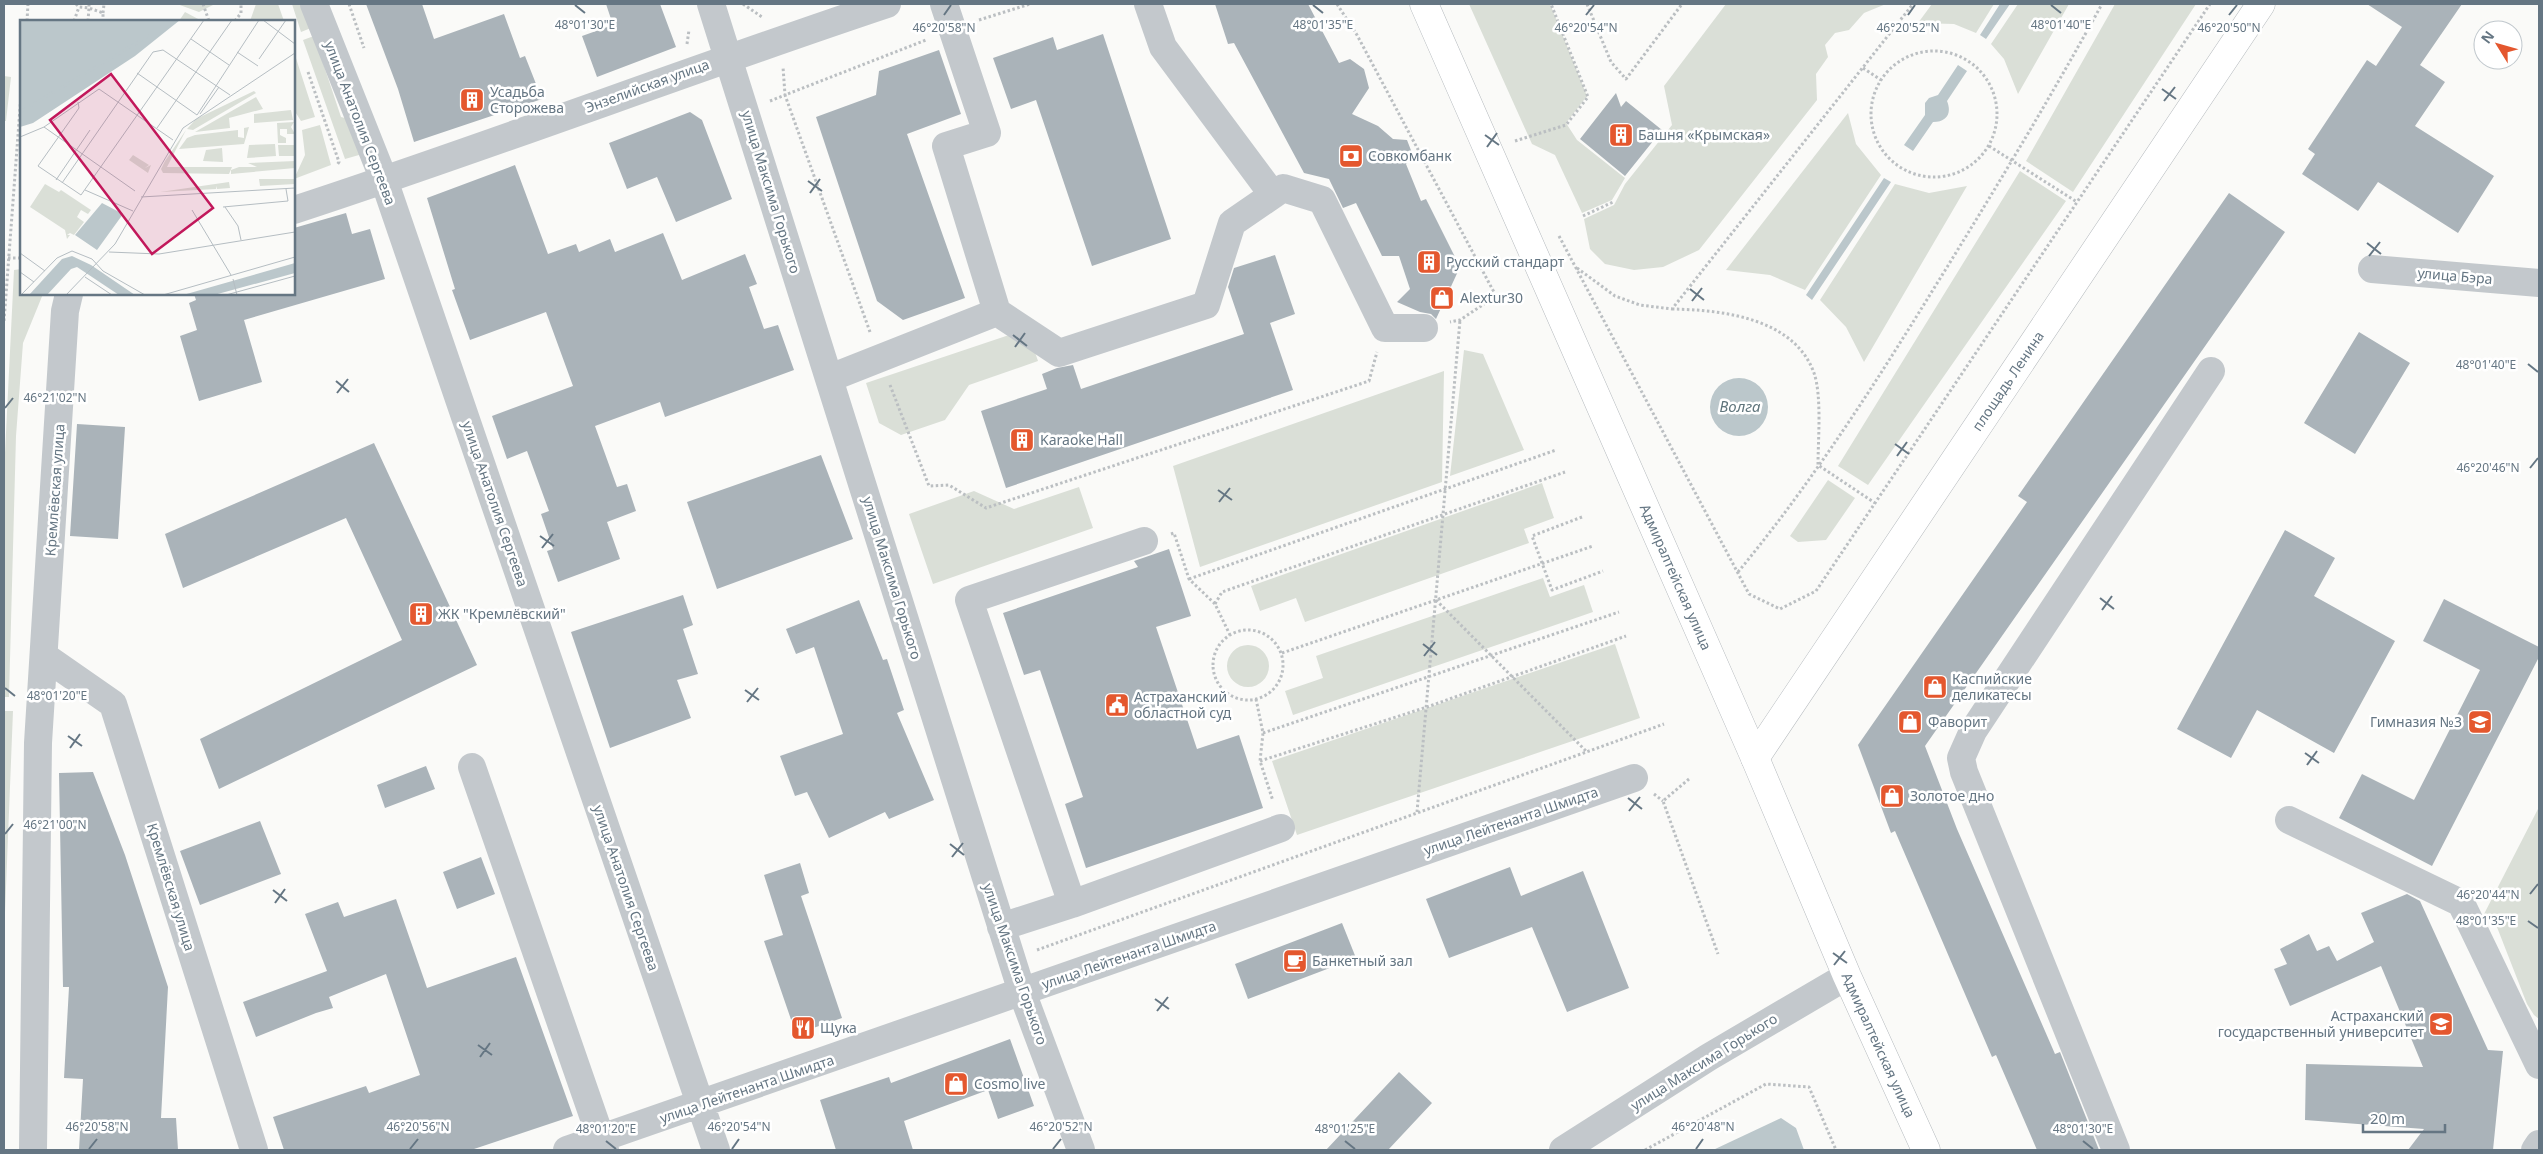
<svg xmlns="http://www.w3.org/2000/svg" width="2543" height="1154" viewBox="0 0 2543 1154" font-family="'Noto Sans',sans-serif">
  <style>
    .green { fill: #dadfd7 }
    .water { fill: #bbc7cb }
    .building { fill: #aab3b9 }
    .lines { fill: none; stroke-linecap: round; stroke-linejoin: round }
    .major-casing { stroke: #b5babe; stroke-width: 29 }
    .path { stroke: #bbbfc2; stroke-width: 3; stroke-dasharray: 2.5 2.5; stroke-linecap: butt }
    .minor { stroke: #c3c8cc; stroke-width: 28 }
    .major { stroke: #fff; stroke-width: 28 }
    .ticks { fill: none; stroke: #657683; stroke-width: 2 }
    .labels { text-anchor: middle; stroke-width: 5; stroke-linejoin: round; paint-order: stroke }
    .street-label { font-size: 14px; fill: #657683; stroke: #fff }
    .poi-label { font-size: 14px; fill: #657683; stroke: #fff; text-anchor: start }
    .water-label { font-size: 15px; font-style: italic; fill: #60757c; stroke: #fff }
    .inset-river { fill: none; stroke: #bbc7cb; stroke-width: 2.5 }
    .inset-road { fill: none; stroke: #b5bdc2; stroke-width: 1 }
    .view { fill: #c2185b; fill-opacity: 0.15; stroke: #c2185b; stroke-width: 2.5 }
    .inset-edge { fill: none; stroke: #657683; stroke-width: 2.5 }
    .ticks-label { font-size: 12px; text-anchor: middle; fill: #657683; stroke: #fff; stroke-width: 5; stroke-linejoin: round; paint-order: stroke }
  </style>
  <rect width="100%" height="100%" fill="#fafaf8"/>
  <path class="green" d="M177,4H215L199,12Z
    M256,4H278L284,21H250Z
    M292,4H303L311,28L301,32Z
    M1469,4H1550L1587,96L1566,123L1577,140L1625,178L1612,200L1582,213L1555,155L1532,144Z
    M1726,4H1886L1864,13L1849,30L1835,33L1825,45L1828,57L1816,74L1817,100L1699,250L1663,267L1634,270L1605,264L1590,249L1584,219L1614,205L1625,184L1672,125L1664,86Z
    M1932,4H1994L1976,33L1954,24L1918,23Z
    M2018,4H2069L2018,94L2004,59L1991,44Z
    M2115,4H2196L2073,192L2026,161Z
    M185,12L200,20L201,21H179Z
    M314,36L341,117L353,120L366,153L345,159L303,40Z
    M294,52L315,117L301,121L294,110Z
    M4,76L11,77L6,121H4Z
    M1848,113L1856,144L1881,175L1805,290L1770,275L1726,270Z
    M320,125L331,165L294,179L305,155L302,130Z
    M2020,171L2066,201L1868,485L1838,466Z
    M1895,184L1929,193L1967,186L1864,362L1846,327L1820,300Z
    M21,269V294H43L23,343L16,436L9,697H4V473L14,270Z
    M1027,329L1038,361L969,385L945,420L901,435L879,423L866,383Z
    M1464,350L1483,354L1524,450L1450,476Z
    M1444,371L1442,482L1200,567L1173,466Z
    M1828,480L1855,498L1826,540L1798,542L1790,536Z
    M1542,483L1554,518L1524,529L1529,543L1305,622L1296,598L1260,611L1251,586Z
    M1079,487L1093,528L933,584L909,514L974,491L1014,509Z
    M1543,578L1550,597L1584,585L1593,612L1293,715L1285,691L1323,678L1316,656Z
    M1615,644L1640,718L1297,835L1272,761Z
    M1227 666a21 21 0 1 1 42 0a21 21 0 1 1-42 0Z
    M4,711H13L4,938Z
    M2539,807V1019L2534,1015L2527,1004L2495,922L2483,916Z"/>
  <path class="water" d="M2000,4H2010L1986,39L1980,35Z
    M1958,65L1967,71L1947,101C1952,113 1947,122 1933,122L1913,151L1904,145L1925,115V103L1929,98L1938,95Z
    M1884,178L1891,182L1812,300L1806,295Z
    M1710 407a29 29 0 1 1 58 0a29 29 0 1 1-58 0Z
    M1781,1118L1796,1128L1804,1150H1713Z"/>
  <path class="building" d="M366,4H422L434,39L504,14L520,58L525,56L542,99L414,142L398,89Z
    M606,4H660L676,47L597,77L582,36L613,25Z
    M1215,4H1308L1339,63L1350,59L1364,69L1369,88L1352,114L1378,126L1393,139L1407,140L1412,153L1406,164L1421,201L1426,199L1460,267L1436,319L1431,314L1420,312L1397,302L1410,289L1399,256H1382L1356,203L1343,208L1329,179L1304,173L1234,43L1228,44Z
    M2367,4H2462L2420,65L2445,82L2415,126L2494,176L2458,233L2378,182L2358,211L2302,174L2315,154L2308,149L2367,60L2376,66L2402,27Z
    M1103,34L1171,239L1092,266L1036,100L1011,109L993,58L1053,37L1057,50Z
    M939,50L961,114L907,134L965,298L903,320L877,301L816,117L876,95L879,71Z
    M1616,93L1621,107L1626,101L1662,130L1625,176L1580,139Z
    M690,112L702,120L732,199L676,222L657,177L627,189L609,143Z
    M515,165L548,254L576,244L579,252L610,239L615,252L663,233L682,280L745,254L757,284L749,287L764,329L778,325L794,370L665,417L660,402L595,426L617,487L627,484L636,511L607,522L620,559L558,582L547,551L553,549L541,514L549,511L527,451L507,459L492,416L573,386L546,312L470,340L452,290L455,289L427,198Z
    M2229,193L2285,232L1925,746L1957,829L2055,1054L2060,1052L2099,1150H2037L1996,1055L1992,1057L1895,831L1891,833L1858,745L2027,502L2018,496Z
    M346,213L352,234L370,229L385,279L244,320L262,382L199,401L180,336L197,330L189,303L196,300L194,294H294V228Z
    M1275,255L1295,314L1270,323L1293,390L1006,488L981,411L1047,389L1042,374L1057,368L1073,365L1081,389L1244,334L1228,287L1234,268Z
    M2359,332L2410,363L2355,454L2304,423Z
    M77,424L125,427L118,539L70,536Z
    M374,443L477,665L219,789L200,739L402,640L346,518L183,588L165,534Z
    M821,455L853,539L717,589L687,502Z
    M2285,530L2335,558L2314,596L2395,641L2334,753L2257,710L2231,758L2177,729Z
    M1169,549L1191,616L1156,627L1197,749L1239,735L1263,808L1086,868L1065,804L1083,797L1040,670L1024,675L1003,613L1138,567L1134,561Z
    M683,595L693,625L683,629L698,674L677,680L691,718L610,748L571,632Z
    M2444,599L2539,647V657L2432,866L2339,818L2362,774L2414,800L2480,670L2423,641Z
    M859,600L883,660L887,659L904,710L897,713L934,800L889,819L885,812L829,838L807,792L795,796L780,756L843,734L814,647L796,654L786,629Z
    M426,766L435,789L385,808L377,785Z
    M93,772L125,855L168,987L161,1118H176L178,1150H79L83,1079L64,1078L69,987H63L59,773Z
    M260,821L281,874L200,905L180,851Z
    M481,857L495,894L457,909L443,872Z
    M800,863L809,893L801,896L842,1018L796,1034L764,941L783,935L764,875Z
    M1510,867L1521,896L1583,871L1629,988L1567,1012L1532,927L1449,958L1426,899Z
    M2407,894L2420,901L2488,1050L2503,1051L2493,1150H2408L2424,1129L2305,1120L2306,1064L2423,1067L2381,966L2290,1006L2274,969L2287,964L2280,949L2309,934L2317,951L2329,946L2337,961L2374,942L2361,913Z
    M396,899L427,988L516,957L573,1116L471,1150H284L273,1117L366,1086L369,1093L420,1075L386,974L329,997L333,1008L316,1013L256,1037L243,1002L327,971L305,914L338,902L344,917Z
    M1342,923L1356,958L1248,999L1235,964Z
    M1010,1039L1034,1106L998,1119L988,1090L904,1121L913,1150H836L820,1100L889,1077L891,1083Z
    M1399,1072L1432,1103L1388,1150H1326Z"/>
  <g class="lines">
    <defs>
      <g id="major">
        <path id="s1" d="M1424,4L1755,758L1847,976L1926,1150"/>
        <path id="s2" d="M1755,758L2261,4"/>
      </g>
    </defs>
    <use href="#major" class="major-casing"/>
    <path class="path" d="M76,4L79,7L89,8L88,21
      M89,4V8L103,13V21
      M203,4L209,21
      M349,4L364,48
      M743,4L762,17
      M1337,4L1357,35L1496,296L1460,320L1450,322
      M1587,4L1611,62L1626,79L1682,4
      M103,13L104,4
      M979,20L1030,4
      M27,21L28,4
      M74,21L79,7
      M235,21L241,13V4
      M687,44L689,30
      M1871 114a63 63 0 1 1 126 0a63 63 0 1 1-126 0Z
      M1863,68L1881,80
      M308,72L339,162L337,165
      M770,101L785,95L783,67
      M1515,141L1566,125L1588,97L1551,4
      M1989,146L2077,202
      M1583,216L1613,202
      M1559,236L1749,594L1780,609L1816,591L2210,4
      M8,258H21
      M1577,268L1615,296L1640,305L1672,309L1913,4
      M1672,309C1723,310 1794,318 1814,373C1822,396 1818,440 1818,465L1875,503
      M4,321L21,95
      M870,332L785,95L926,40
      M890,385L929,486L949,485L986,508L1369,381L1377,352
      M1582,517L1532,536L1552,590L1603,571
      M1171,534L1174,533L1189,579L1215,604L1230,635
      M1738,572C1810,485 1872,389 1931,293C1990,198 2048,102 2102,4
      M1189,579L1556,450
      M1436,600L1587,752
      M1215,604L1222,592L1565,472
      M1213 665a35 35 0 1 1 70 0a35 35 0 1 1-70 0Z
      M1282,653L1593,546
      M1256,699L1263,733L1260,761L1273,801
      M1263,733L1619,612
      M1260,761L1427,707L1626,636
      M1689,779L1663,801L1718,954
      M1654,794L1663,801
      M1417,812L1460,320
      M1037,950L1664,724
      M1645,1150L1766,1084L1809,1087L1836,1150"/>
    <path class="minor" d="M314,4L384,180L716,1150
      M711,4L1022,992L1081,1150
      M944,4L987,133L946,146L997,312L1059,353L1206,305L1232,223L1283,188L1322,200L1385,328H1424
      M1148,4L1163,47L1273,195
      M294,210C493,145 689,70 887,4
      M2372,269L2539,283
      M830,378L997,312
      M44,656L113,704L254,1150
      M472,767L605,1150
      M2289,820L2461,903L2539,1065
      M1072,904L969,600L1144,541
      M1001,927L1072,904L1281,828
      M33,1150L38,743L65,311L69,294
      M567,1150L1634,778
      M1563,1150L1709,1057L1847,976
      M2116,1150L1964,772L1961,758L1973,731L2211,371
      M2535,1150L2539,1144"/>
    <use href="#major" class="major"/>
  </g>
  <path class="ticks" d="M575,5L585,13M1313,5L1323,13M2051,5L2061,13M944,15L951,5M1586,15L1594,5M1908,15L1915,5M2229,15L2237,5M2162,89L2176,99M2164,101L2175,87M1485,135L1499,145M1487,147L1497,133M808,181L822,191M810,193L820,179M2367,243L2381,254M2369,256L2380,242M1690,289L1704,300M1692,301L1702,288M1013,335L1027,346M1015,347L1025,333M2528,364L2538,372M336,381L349,392M337,393L348,379M5,408L13,398M1895,444L1909,454M1897,456L1907,442M2530,468L2538,458M1218,490L1232,500M1219,502L1230,488M540,536L554,546M542,548L553,534M2100,598L2114,609M2102,610L2112,596M1423,644L1437,655M1424,656L1435,642M5,688L15,696M745,690L759,700M747,702L758,688M68,736L82,746M70,748L80,734M2305,753L2319,763M2307,765L2317,751M1628,798L1642,809M1629,811L1640,797M5,834L13,824M950,844L964,855M952,857L963,843M273,890L287,901M2530,894L2538,884M275,903L285,889M2528,921L2538,928M1833,953L1847,963M1834,965L1845,951M1155,999L1169,1009M1157,1011L1168,997M478,1045L492,1055M480,1057L490,1043M606,1141L616,1149M1345,1141L1355,1149M2083,1141L2093,1149M89,1149L97,1139M410,1149L418,1139M732,1149L739,1139M1053,1149L1061,1139M1696,1149L1703,1139"/>
  <defs>
    <symbol id="building-square" viewBox="-11 -11 22 22"><rect x="-9" y="-9" width="18" height="18" rx="4" fill="#e4572e" stroke="#fff"/><path d="M-4-6H4V6H1V3H-1V6H-4ZM-2.5-4.3h1.7v1.8h-1.7ZM.8-4.3h1.7v1.8H.8ZM-2.5-1h1.7V.8h-1.7ZM.8-1h1.7V.8H.8Z" fill="#fff"/></symbol>
    <symbol id="bank-square" viewBox="-11 -11 22 22"><rect x="-9" y="-9" width="18" height="18" rx="4" fill="#e4572e" stroke="#fff"/><path d="M-6-4H6V4H-6ZM0-2.3a2.3 2.3 0 1 0 0 4.6a2.3 2.3 0 1 0 0-4.6Z" fill="#fff"/></symbol>
    <symbol id="shop-square" viewBox="-11 -11 22 22"><rect x="-9" y="-9" width="18" height="18" rx="4" fill="#e4572e" stroke="#fff"/><path d="M-5-2.5h2.3a2.7 3.5 0 0 1 5.4 0H5L5.5 6h-11ZM-1.5-2.5h3a1.5 2.3 0 0 0-3 0Z" fill="#fff"/></symbol>
    <symbol id="civic-square" viewBox="-11 -11 22 22"><rect x="-9" y="-9" width="18" height="18" rx="4" fill="#e4572e" stroke="#fff"/><path d="M-.6-6.5H3V-4.5H.6V-3L4-1V1h2V6H-6V1h2V-1L-.6-3ZM-1.2 2.5V6h2.4V2.5Z" fill="#fff"/></symbol>
    <symbol id="school-square" viewBox="-11 -11 22 22"><rect x="-9" y="-9" width="18" height="18" rx="4" fill="#e4572e" stroke="#fff"/><path d="M0-5L7-2L0 1L-7-2ZM-4 1L0 2.5L4 1V4Q0 6-4 4Z" fill="#fff"/></symbol>
    <symbol id="cafe-square" viewBox="-11 -11 22 22"><rect x="-9" y="-9" width="18" height="18" rx="4" fill="#e4572e" stroke="#fff"/><path d="M-5.5-4.5H6V0H3Q3 3.5 0 3.5H-2.5Q-5.5 3.5-5.5 0ZM3-3.2v2h1.7v-2ZM-6 4.5H4V6H-6Z" fill="#fff"/></symbol>
    <symbol id="university-square" viewBox="-11 -11 22 22"><rect x="-9" y="-9" width="18" height="18" rx="4" fill="#e4572e" stroke="#fff"/><path d="M0-5L7-2L0 1L-7-2ZM-4 1L0 2.5L4 1V4Q0 6-4 4Z" fill="#fff"/></symbol>
    <symbol id="restaurant-square" viewBox="-11 -11 22 22"><rect x="-9" y="-9" width="18" height="18" rx="4" fill="#e4572e" stroke="#fff"/><path d="M-5-6h1v4h1v-4h1v4h1v-4h1v5L-1.5 .5V6h-2V.5L-5-1ZM5-6V6H3V1.5H1.5Q1.5-4 5-6Z" fill="#fff"/></symbol>
  </defs>
  <g fill-rule="evenodd">
    <use href="#building-square" x="458" y="86" width="28" height="28"/>
    <use href="#building-square" x="1607" y="121" width="28" height="28"/>
    <use href="#bank-square" x="1337" y="142" width="28" height="28"/>
    <use href="#building-square" x="1415" y="248" width="28" height="28"/>
    <use href="#shop-square" x="1428" y="284" width="28" height="28"/>
    <use href="#building-square" x="1008" y="426" width="28" height="28"/>
    <use href="#building-square" x="407" y="600" width="28" height="28"/>
    <use href="#shop-square" x="1921" y="673" width="28" height="28"/>
    <use href="#civic-square" x="1103" y="691" width="28" height="28"/>
    <use href="#shop-square" x="1896" y="708" width="28" height="28"/>
    <use href="#school-square" x="2466" y="708" width="28" height="28"/>
    <use href="#shop-square" x="1878" y="782" width="28" height="28"/>
    <use href="#cafe-square" x="1281" y="947" width="28" height="28"/>
    <use href="#university-square" x="2427" y="1010" width="28" height="28"/>
    <use href="#restaurant-square" x="789" y="1014" width="28" height="28"/>
    <use href="#shop-square" x="942" y="1070" width="28" height="28"/>
  </g>
  <g class="labels">
    <g class="street-label">
      <text transform="translate(647 86) rotate(-20)" y="5">Энзелийская улица</text>
      <text transform="translate(360 123) rotate(69)" y="5">улица Анатолия Сергеева</text>
      <text transform="translate(771 192) rotate(73)" y="5">улица Максима Горького</text>
      <text transform="translate(2455 276) rotate(5)" y="5">улица Бэра</text>
      <text dy="5" stroke="none"><textPath href="#s2" startOffset="454">площадь Ленина</textPath></text>
      <text transform="translate(55 490) rotate(-86)" y="5">Кремлёвская улица</text>
      <text transform="translate(495 504) rotate(71)" y="5">улица Анатолия Сергеева</text>
      <text dy="5" stroke="none"><textPath href="#s1" startOffset="626">Адмиралтейская улица</textPath></text>
      <text transform="translate(892 578) rotate(73)" y="5">улица Максима Горького</text>
      <text transform="translate(1511 821) rotate(-19)" y="5">улица Лейтенанта Шмидта</text>
      <text transform="translate(171 887) rotate(73)" y="5">Кремлёвская улица</text>
      <text transform="translate(626 888) rotate(71)" y="5">улица Анатолия Сергеева</text>
      <text transform="translate(1129 955) rotate(-19)" y="5">улица Лейтенанта Шмидта</text>
      <text transform="translate(1015 964) rotate(71)" y="5">улица Максима Горького</text>
      <text dy="5" stroke="none"><textPath href="#s1" startOffset="1136">Адмиралтейская улица</textPath></text>
      <text transform="translate(1704 1062) rotate(-32)" y="5">улица Максима Горького</text>
      <text transform="translate(747 1089) rotate(-19)" y="5">улица Лейтенанта Шмидта</text>
    </g>
    <g class="poi-label">
      <text x="490" y="97">Усадьба<tspan x="490" dy="16">Сторожева</tspan></text>
      <text x="1638" y="140">Башня «Крымская»</text>
      <text x="1368" y="161">Совкомбанк</text>
      <text x="1446" y="267">Русский стандарт</text>
      <text x="1460" y="303">Alextur30</text>
      <text x="1040" y="445">Karaoke Hall</text>
      <text x="438" y="619">ЖК "Кремлёвский"</text>
      <text x="1952" y="684">Каспийские<tspan x="1952" dy="16">деликатесы</tspan></text>
      <text x="1134" y="702">Астраханский<tspan x="1134" dy="16">областной суд</tspan></text>
      <text x="1928" y="727">Фаворит</text>
      <text x="2462" y="727" text-anchor="end">Гимназия №3</text>
      <text x="1910" y="801">Золотое дно</text>
      <text x="1312" y="966">Банкетный зал</text>
      <text x="2424" y="1021" text-anchor="end">Астраханский<tspan x="2424" dy="16">государственный университет</tspan></text>
      <text x="820" y="1033">Щука</text>
      <text x="974" y="1089">Cosmo live</text>
    </g>
    <g class="water-label">
      <text x="1740" y="412">Волга</text>
    </g>
  </g>
  <g transform="translate(20 20)">
    <rect width="275" height="275" fill="#fafaf8"/>
    <path d="M234,71L236,73L173,110L167,109L176,99ZM236,77L243,89L209,98L210,108L175,112ZM271,90L273,100L234,103V94ZM274,102L271,107L275,114H267V109H260V115L266,118V123H258L257,103ZM229,107L224,124L159,129L167,118L175,115L218,110V117L224,118V108ZM166,110L147,147H212L209,154L143,153L141,149L145,141ZM255,124L256,136L227,138L229,125ZM258,125H275V136H259ZM202,128L203,142L183,141L186,130ZM113,135L129,145L125,148L131,145L128,153L109,140ZM275,141V148L211,154V150L219,147H237L228,143ZM239,159H275V164L240,166ZM209,162L210,168L197,169V166L196,169L140,172ZM25,164L39,172L41,170L71,190L68,194L61,190L57,197L64,202L54,215L50,213L47,215H50L47,219L45,210L10,187Z" fill="#dadfd7"/>
    <path d="M0,0H160L115,36L13,103L0,107ZM82,183L103,194L77,230L55,215ZM52,236L71,245L115,275H99L57,247L51,249L27,275H9L42,239ZM275,243V253L194,275H163Z" fill="#bbc7cb"/>
    <path class="inset-river" d="M0,92L130,15L144,0"/>
    <path class="inset-road" d="M243,0L275,24M171,19L209,45M217,32L238,46M239,39L266,0M117,53L177,95L239,0M58,82L59,88L18,146L61,175L184,0M180,94L199,67M24,107L115,171M137,108L212,0M0,117L24,107L79,69L153,120M36,160L70,110M42,163L133,32L143,30L210,75M65,170L113,191M121,177L275,168M203,187L268,181L266,169M205,187L218,206L221,220M172,190L211,255M89,232L139,234L275,212M0,233L25,251M0,252L14,262M65,257L92,275M213,259L217,275M1,275L37,238L52,231L72,239L83,251L125,275M46,275L95,224L163,108L275,33M143,275L275,237M206,275L275,256"/>
    <path class="view" d="M91,54L193,188L132,234L30,100Z"/>
    <rect width="275" height="275" class="inset-edge"/>
  </g>
  <g class="ticks-label">
    <text x="585" y="29">48°01'30"E</text>
    <text x="1323" y="29">48°01'35"E</text>
    <text x="2061" y="29">48°01'40"E</text>
    <text x="944" y="32">46°20'58"N</text>
    <text x="1586" y="32">46°20'54"N</text>
    <text x="1908" y="32">46°20'52"N</text>
    <text x="2229" y="32">46°20'50"N</text>
    <text x="2486" y="369">48°01'40"E</text>
    <text x="55" y="402">46°21'02"N</text>
    <text x="2488" y="472">46°20'46"N</text>
    <text x="57" y="700">48°01'20"E</text>
    <text x="55" y="829">46°21'00"N</text>
    <text x="2488" y="899">46°20'44"N</text>
    <text x="2486" y="925">48°01'35"E</text>
    <text x="97" y="1131">46°20'58"N</text>
    <text x="418" y="1131">46°20'56"N</text>
    <text x="739" y="1131">46°20'54"N</text>
    <text x="1061" y="1131">46°20'52"N</text>
    <text x="1703" y="1131">46°20'48"N</text>
    <text x="606" y="1133">48°01'20"E</text>
    <text x="1345" y="1133">48°01'25"E</text>
    <text x="2083" y="1133">48°01'30"E</text>
  </g>
  <rect width="2543" height="1154" fill="none" stroke="#657683" stroke-width="10"/>
  <g transform="translate(2498 45) rotate(307)"><circle r="24" fill="#ffffff" stroke="#c1c8cd"/>
  <path d="M0-4L9 19L0 12L-9 19Z" fill="#e4572e"/>
  <text y="-8" font-size="14" font-weight="bold" text-anchor="middle" fill="#657683">N</text>
  </g>
  <path d="M2363 1124v8h82v-8" fill="none" stroke="#657683" stroke-width="2.5"/>
  <text x="2370" y="1124" font-size="15" fill="#657683" stroke="#ffffff" stroke-width="4" paint-order="stroke">20 m</text>
</svg>
